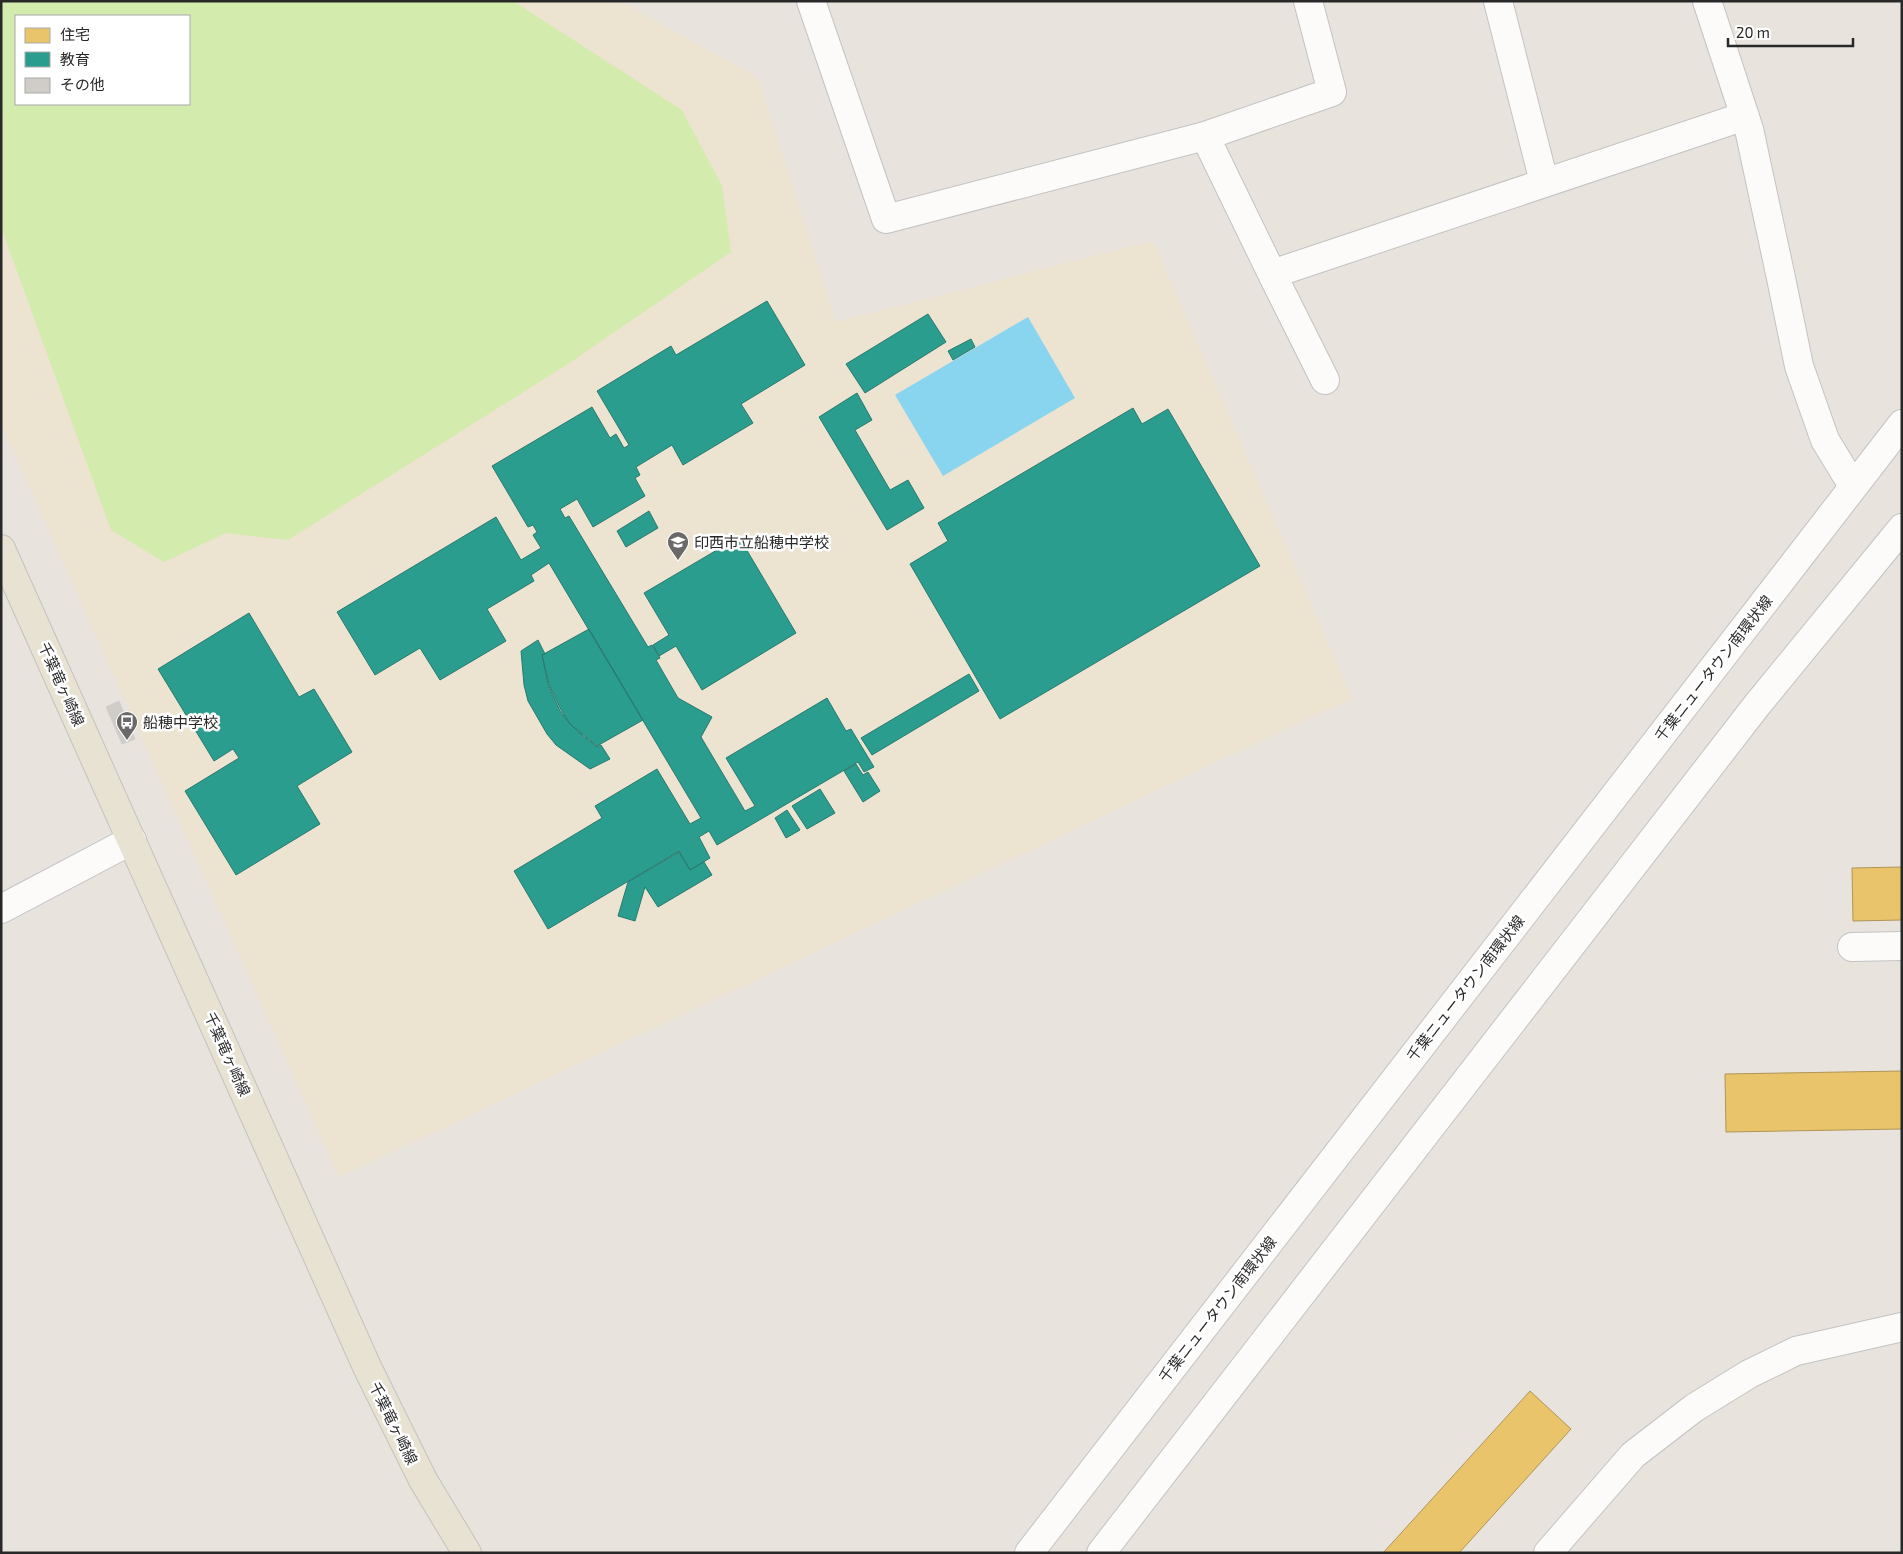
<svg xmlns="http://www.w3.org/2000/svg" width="1903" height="1554" font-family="'Exo 2','Noto Sans JP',sans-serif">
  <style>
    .education { fill: #ece3d0; fill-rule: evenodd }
    .pitch { fill: #d4ebae; fill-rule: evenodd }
    .water { fill: #89d5f0 }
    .homes { fill: #e9c46a; stroke: #af9556 }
    .schools { fill: #2a9d8f; stroke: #297a70 }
    .building { fill: #d0cdc8; stroke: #d3cfc9 }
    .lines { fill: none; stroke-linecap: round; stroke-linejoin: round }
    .minor-casing { stroke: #c4c3c3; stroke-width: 30 }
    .secondary-casing { stroke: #c4c3c3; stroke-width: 30 }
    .primary-casing { stroke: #c4c2bf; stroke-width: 30 }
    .minor { stroke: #fcfbfa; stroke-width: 28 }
    .secondary { stroke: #fcfbfa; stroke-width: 28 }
    .primary { stroke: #e7e2d1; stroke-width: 28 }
    .labels { text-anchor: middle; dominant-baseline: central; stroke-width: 5; stroke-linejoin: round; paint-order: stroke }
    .poi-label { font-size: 15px; fill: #282828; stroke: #fff; text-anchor: start }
    .street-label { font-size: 15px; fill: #282828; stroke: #fff }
  </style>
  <rect width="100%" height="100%" fill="#e8e3dc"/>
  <!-- education -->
  <path class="education" d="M1 1H620L758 78 836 322 1153 241 1352 698 339 1177 1 424ZM16 16H189V104H16Z"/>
  <!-- pitch -->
  <path class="pitch" d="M2 1H513L682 110 722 186 731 252 568 364 288 540 226 533 164 562 111 530 1 227ZM16 16H189V104H16Z"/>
  <!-- water -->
  <path class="water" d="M1028 317 1075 398 943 476 895 395Z"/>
  <!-- homes -->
  <path class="homes" d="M1902 867V920L1853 921 1852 868Z
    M1902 1071V1129L1726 1132 1725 1074Z
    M1530 1391 1571 1429 1459 1553H1383Z"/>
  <!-- schools -->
  <path class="schools" d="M767 301 805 365 741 404 753 423 683 465 672 445 636 467 640 475 635 478 645 496 593 527 577 499 560 509 565 518 569 516 648 647 652 645 660 658 656 660 678 698 712 717 701 737 745 811 755 806 726 758 827 698 846 731 851 729 874 767 864 772 858 762 717 845 709 831 699 837 710 858 690 870 679 851 548 929 514 871 602 818 595 806 657 769 690 824 701 818 549 563 531 575 534 581 487 609 506 641 440 680 420 648 375 675 337 612 496 517 521 560 541 548 533 535 537 532 533 525 528 527 492 466 592 407 610 438 616 434 624 448 629 445 597 391 671 346 676 355Z
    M928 314 946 342 865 393 846 364Z
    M971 339 975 347 953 360 948 351Z
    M857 393 872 420 855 430 890 490 908 480 924 508 887 530 819 417Z
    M1133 408 1142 424 1168 409 1260 566 1000 719 910 564 948 541 938 523Z
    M649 511 658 528 626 547 617 531Z
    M739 537 796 633 702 690 676 646 659 656 653 645 669 635 644 593Z
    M249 613 299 697 314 689 352 752 297 786 320 824 236 875 185 791 239 758 233 749 214 761 158 669Z
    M589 629 643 720 597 746 570 724 561 710 549 684 542 655Z
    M538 640 545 654 542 655 548 684 560 711 570 724 582 735 597 747 601 745 610 759 590 769 556 745 547 734 528 701 524 685 521 651Z
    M969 674 979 691 872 755 861 738Z
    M856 764 863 775 868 772 880 791 863 802 844 771Z
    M820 789 835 813 807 829 792 806Z
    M787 810 800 830 786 838 775 818Z
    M679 852 690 870 704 862 712 875 658 907 645 887 635 921 618 916 628 882Z"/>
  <!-- building -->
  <path class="building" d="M119 701 135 739 122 744 106 707Z"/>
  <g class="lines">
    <!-- minor casing -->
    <g class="minor-casing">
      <path id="minor" d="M811 1 886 219 1205 136 1272 274 1745 116
        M1498 1 1544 182
        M1707 1 1749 129 1781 278 1799 366 1825 440 1853 486
        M1205 136 1332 92 1308 1
        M1272 274 1325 380
        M1 909 132 840
        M1852 947 1902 946
        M1548 1553 1633 1455 1694 1408 1749 1374 1796 1351 1902 1327"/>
    </g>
    <!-- secondary casing -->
    <g class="secondary-casing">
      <path id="secondary" d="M1029 1553 1902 424
        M1101 1553 1757 705 1902 528"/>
    </g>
    <!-- primary casing -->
    <g class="primary-casing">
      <path id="primary" d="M1 549 368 1369 423 1480 467 1553"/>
    </g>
    <!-- minor -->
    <use href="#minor" class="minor"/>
    <!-- secondary -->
    <use href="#secondary" class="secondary"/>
    <!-- primary -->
    <use href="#primary" class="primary"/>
  </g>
  <!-- icons -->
  <defs>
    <g id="school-pin" transform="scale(1.125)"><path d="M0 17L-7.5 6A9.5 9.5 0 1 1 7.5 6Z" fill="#6b6967" stroke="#fff"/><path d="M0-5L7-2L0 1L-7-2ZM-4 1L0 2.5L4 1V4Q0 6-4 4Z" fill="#fff"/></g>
    <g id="bus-pin" transform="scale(1.125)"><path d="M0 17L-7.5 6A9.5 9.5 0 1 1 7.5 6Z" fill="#6b6967" stroke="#fff"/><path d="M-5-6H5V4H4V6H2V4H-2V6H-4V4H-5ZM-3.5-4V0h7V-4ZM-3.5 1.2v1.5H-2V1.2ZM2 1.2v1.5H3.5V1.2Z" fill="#fff"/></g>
  </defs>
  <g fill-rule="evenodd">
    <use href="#school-pin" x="678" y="542"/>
    <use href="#bus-pin" x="127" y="722"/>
  </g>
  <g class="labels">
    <!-- poi labels -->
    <g class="poi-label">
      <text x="694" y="542">印西市立船穂中学校</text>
      <text x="143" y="722">船穂中学校</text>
    </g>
    <!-- street labels -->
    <g class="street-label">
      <text transform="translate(1713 668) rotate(-52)">千葉ニュータウン南環状線</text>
      <text transform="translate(62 684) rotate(66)">千葉竜ヶ崎線</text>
      <text transform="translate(1465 988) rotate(-52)">千葉ニュータウン南環状線</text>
      <text transform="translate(228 1054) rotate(66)">千葉竜ヶ崎線</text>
      <text transform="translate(1217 1309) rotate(-52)">千葉ニュータウン南環状線</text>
      <text transform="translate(394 1423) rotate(64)">千葉竜ヶ崎線</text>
    </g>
  </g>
  <!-- border -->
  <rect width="1903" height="1554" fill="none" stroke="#282828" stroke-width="5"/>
  <!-- legend -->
  <rect x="15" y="15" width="175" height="90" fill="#ffffff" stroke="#a9a9a9"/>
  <rect x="25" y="28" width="25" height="15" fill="#e9c46a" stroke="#a9a9a9"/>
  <text x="60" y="40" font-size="15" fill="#282828">住宅</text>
  <rect x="25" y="52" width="25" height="15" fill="#2a9d8f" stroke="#a9a9a9"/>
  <text x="60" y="65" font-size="15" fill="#282828">教育</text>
  <rect x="25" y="78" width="25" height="15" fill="#d0cdc8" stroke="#a9a9a9"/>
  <text x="60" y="90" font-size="15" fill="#282828">その他</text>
  <!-- scale -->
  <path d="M1728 38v8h125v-8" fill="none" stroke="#282828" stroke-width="2.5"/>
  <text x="1736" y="38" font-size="15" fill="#282828" stroke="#ffffff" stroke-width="4" paint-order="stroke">20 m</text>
</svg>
